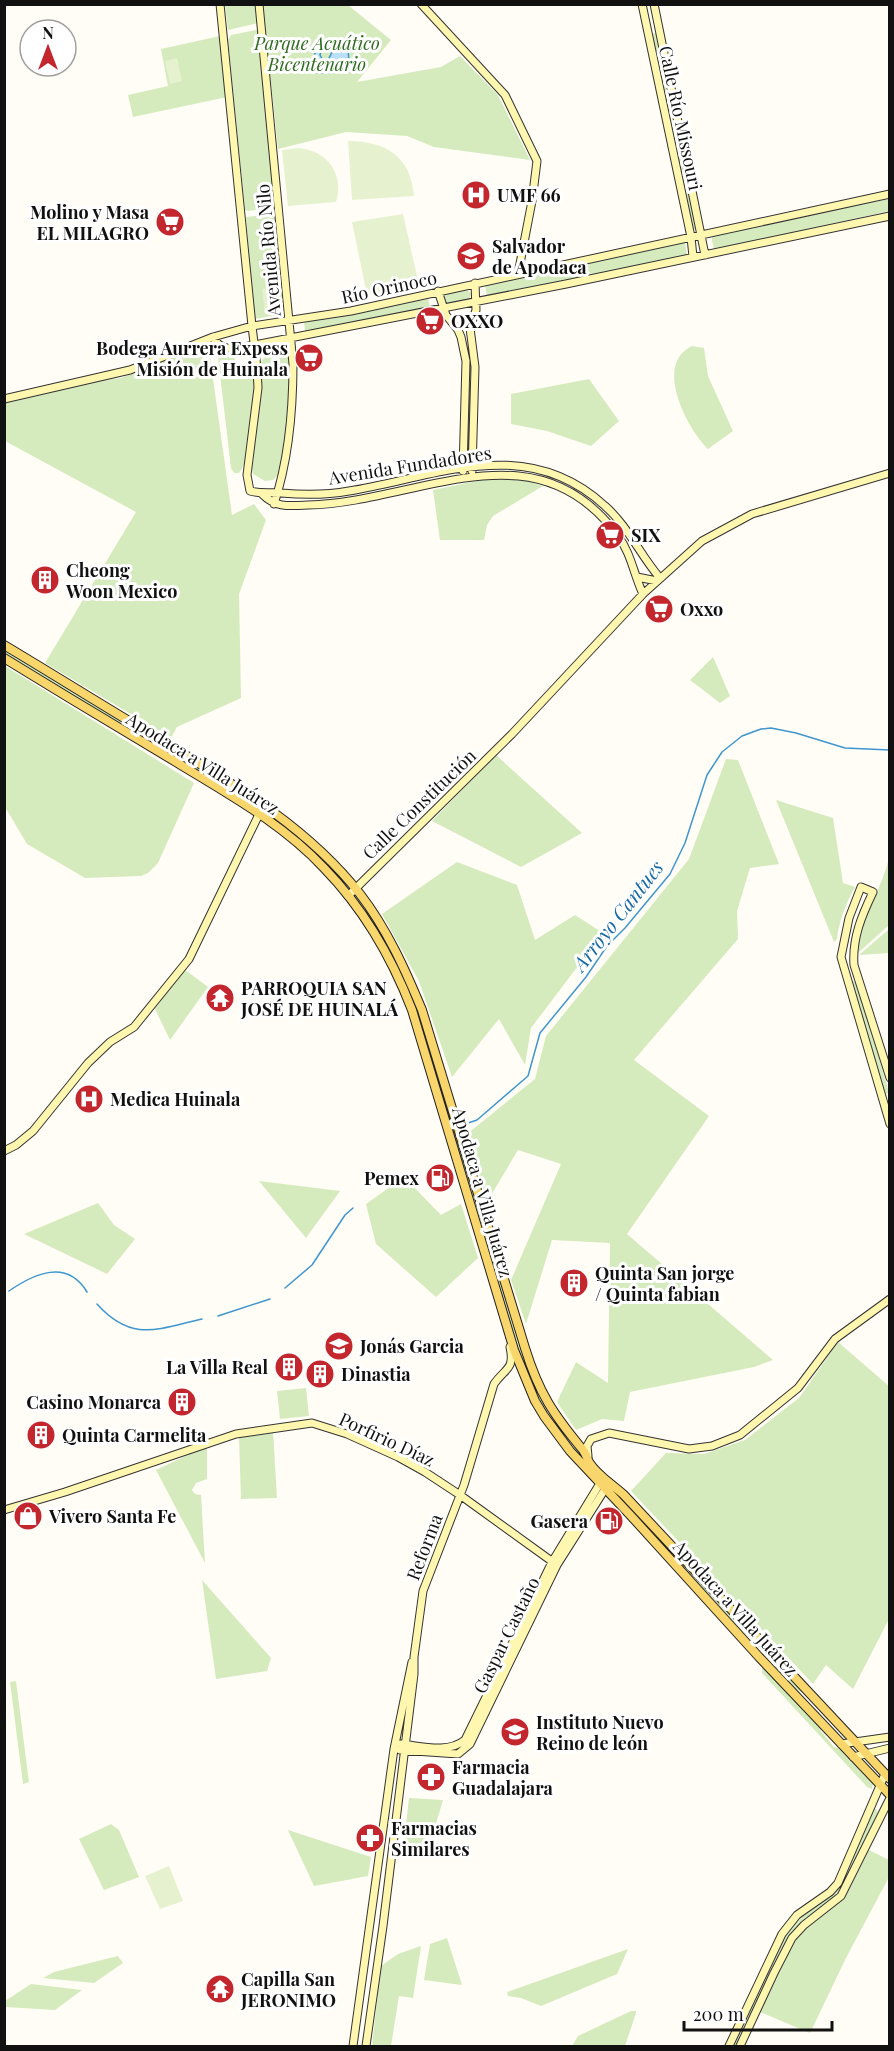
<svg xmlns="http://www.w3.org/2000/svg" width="894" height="2051" font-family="'Playfair Display',serif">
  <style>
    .green { fill: #d5ebbd }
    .pitch { fill: #e6f2cf }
    .water { fill: #b9e0f7; stroke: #3f96cf; stroke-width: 1.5 }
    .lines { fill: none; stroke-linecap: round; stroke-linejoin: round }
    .stream { stroke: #3f96cf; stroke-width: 1.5 }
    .secondary-casing { stroke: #333; stroke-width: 9 }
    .primary-casing { stroke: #222; stroke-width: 10 }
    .secondary { stroke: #fff6b0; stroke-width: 7 }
    .primary { stroke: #f9d66b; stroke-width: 8 }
    .labels { text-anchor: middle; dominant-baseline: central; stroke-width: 6; stroke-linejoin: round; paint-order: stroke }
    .park-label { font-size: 18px; font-style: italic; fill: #2f6b1f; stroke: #fff }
    .street-label { font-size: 18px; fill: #111; stroke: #fff }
    .poi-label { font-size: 18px; font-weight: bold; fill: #111; stroke: #fff; text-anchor: start }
    .water-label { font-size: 20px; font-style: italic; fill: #1768a6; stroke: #fff }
  </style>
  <rect width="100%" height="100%" fill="#fffdf5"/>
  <!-- green -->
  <path class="green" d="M225 5H258V23L228 30Z
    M263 5H348L391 40 357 82 441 67 460 56 498 95 530 160 434 147 407 136 346 132 278 149Z
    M256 30 259 31 275 208 248 211 245 210 228 40 231 35Z
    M658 33 674 111 668 113 651 34Z
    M220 36 227 97 133 117 128 95 168 86 161 49Z
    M675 120 697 228 693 230 671 122Z
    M889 199V211L714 250 711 235Z
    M276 214 284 314 254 319 246 217Z
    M685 241 687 256 487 296 485 285Z
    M465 289 471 293 470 300 448 303 443 299 444 294Z
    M428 297 430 308 305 332 304 321 344 316Z
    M208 343 232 515 254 504 266 520 239 594 241 698 177 727 171 738 45 663 136 512 5 441V401L70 384 121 378Z
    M692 346 704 348 708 376 733 431 708 449C687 429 653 364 692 346Z
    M279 351 286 354 291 359 288 425 280 473 273 480 265 481 253 474 252 469 260 404 261 362 267 354Z
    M234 355 238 376 254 374C254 396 253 458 239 473H234L231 468 218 357Z
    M589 379 619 421 591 446 547 431 511 424V394Z
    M496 477 524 480 543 486 493 516 487 525 484 540H440L433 490Z
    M4 650 232 788 257 805V807L5 654Z
    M713 657 730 696 720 703 690 680Z
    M5 666 194 783 158 863 148 873 141 876 85 878 27 844 5 807Z
    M496 755 582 833 521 867 432 821Z
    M726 759 738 760 779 864 750 868 737 911 738 939 634 1060 709 1116 627 1234 773 1360 754 1367 630 1392 624 1421 602 1419 576 1430 557 1402 576 1362 608 1383 610 1243 552 1240 526 1324 511 1280 561 1164 518 1150 487 1202 467 1134 535 1079 546 1036 689 859Z
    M776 800 833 818 843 883 855 887C846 903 839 921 837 939L834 942Z
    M889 861V925L858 953C861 918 879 894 888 862Z
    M457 862 517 885 535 940 575 915 603 933 531 1028 525 1065 499 1019 452 1077 419 981 382 914Z
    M355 896C375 920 409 974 415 1004L354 898Z
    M889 929V953L859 955Z
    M184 969 208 987 170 1040 155 1009Z
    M856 981 889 1092V1093L885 1094 851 982Z
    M451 1129 459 1145 530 1376 559 1429 533 1390 520 1357Z
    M404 1177 441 1215 461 1204 478 1258 436 1297 376 1244 366 1204Z
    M259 1181 340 1191 306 1238Z
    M98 1203 114 1225 135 1239 107 1274 24 1234Z
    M838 1342 890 1387 889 1619 853 1689 826 1665 813 1684 631 1491 666 1453 704 1454 745 1440 799 1398Z
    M306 1388 309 1416 280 1419 277 1391Z
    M273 1431 277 1498 241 1499 239 1437Z
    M207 1446V1479L196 1483 192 1490 195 1494 201 1495 205 1563 156 1470Z
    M641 1521 652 1529 806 1695 796 1689Z
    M202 1580 271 1658 267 1671 216 1679Z
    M762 1665 820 1725 821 1731 834 1747 842 1749 873 1783 872 1789 867 1787 762 1673Z
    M16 1681 29 1782 23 1784 10 1682Z
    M409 1798 443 1800 427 1854 403 1850Z
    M873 1809H876L878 1813 842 1890 828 1904 806 1919 793 1931 785 1943 738 2046H732L786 1932 795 1921 830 1896Z
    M111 1824 119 1830 139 1877 104 1890 79 1839Z
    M288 1830 371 1857 368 1876 314 1886Z
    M869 1850 889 1860V1877L847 1956 810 2033 760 2012 797 1935 846 1895Z
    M447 1938 462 1985 424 1980 430 1944Z
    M421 1946 413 1998 399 1996 391 2046H372L381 1966 398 1954Z
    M628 1949 617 1974 541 2006 521 1998 508 1996 507 1992Z
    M118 1956 123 1963 94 1983 43 1978 54 1972Z
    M31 1984 82 1990 55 2010 5 2007V2001Z
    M631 2011H636V2013L625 2046H572L578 2036Z"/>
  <!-- pitch -->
  <path class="pitch" d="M177 58 182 81 170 84 165 61Z
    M348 141C385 141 411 156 414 196L352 200Z
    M298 148C326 150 345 173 336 202L288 206 282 150Z
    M403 214 419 285 367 295 352 222Z
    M276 288 279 312 265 313 262 289Z
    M169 1866 183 1901 160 1909 145 1876Z"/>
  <!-- water -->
  <path class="water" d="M335 47H343L345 49 348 48 349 63 331 61 329 58Z
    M315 48H322L320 55 325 64 328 65H342L348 72 317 73 315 66Z"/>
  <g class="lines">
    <!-- stream -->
    <path class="stream" d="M462 1125 477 1120 528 1076 540 1033 586 977 607 946 625 928 670 874 685 843 707 775 722 752 742 736 761 729 771 728 796 733 845 748 890 750
      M285 1288 312 1265 345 1215 353 1208
      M9 1291C35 1273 67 1259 87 1292
      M97 1304C132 1343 158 1329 202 1319
      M218 1316 270 1299"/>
    <!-- secondary casing -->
    <g class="secondary-casing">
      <path id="secondary" d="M220 4 252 326 257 368 258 388 247 475 250 491C261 494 270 492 281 493 304 495 327 495 349 491 439 476 527 434 605 506 628 526 640 555 660 578
        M259 4 293 364C293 411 289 459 274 504
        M421 4 505 95 537 161 532 201 518 274
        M642 4 691 237 693 257
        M654 4 705 255
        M438 291 446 315 458 330 461 337 466 361 463 471
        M213 337C221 354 239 348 254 345L566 284 890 216
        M4 399 130 370 213 337 252 326 351 311 890 194
        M472 471 475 367 470 328 476 310 475 283
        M262 494C276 508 289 506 308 505 417 503 535 422 618 536 631 553 634 575 643 594
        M637 577 657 581
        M348 896 512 734 643 594 702 541 752 514 890 473
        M890 1078 854 965C852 938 862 915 873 892L861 887 849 918 841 957 890 1124
        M4 1151 16 1145 33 1131 88 1063 110 1042 134 1027 189 959 264 804
        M588 1456 587 1446 591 1439 609 1433 689 1449 712 1446 740 1435 798 1388 835 1339 890 1299
        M4 1510 65 1492 236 1434 312 1423 347 1434 398 1457 425 1472 460 1495 557 1565
        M401 1744C421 1746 448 1754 465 1740L552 1562 602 1480
        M841 1744 890 1737
        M400 1750 458 1754 470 1744 557 1565 607 1486
        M853 1757 890 1748
        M353 2046 394 1749 412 1662
        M366 2046 383 1926 414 1674V1657L423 1591 464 1485 494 1384C505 1368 515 1370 510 1347
        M729 2046 782 1934 797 1915 830 1892 838 1883 885 1774
        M740 2046 774 1973 792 1938 804 1925 841 1896 890 1798"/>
    </g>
    <!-- primary casing -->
    <g class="primary-casing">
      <path id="primary" d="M4 645C51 673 97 702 144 730 221 777 304 822 360 894 387 929 405 969 422 1010L525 1348C539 1393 553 1414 583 1450 586 1454 587 1458 589 1462 597 1475 613 1485 624 1495L890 1779
        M4 658C61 693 119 728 176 762 228 794 282 823 324 868 363 908 392 958 412 1010L514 1350 535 1401 544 1416 570 1451 632 1517 759 1657 890 1795"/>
    </g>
    <!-- secondary -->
    <use href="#secondary" class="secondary"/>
    <!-- primary -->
    <use href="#primary" class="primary"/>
  </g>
  <!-- icons -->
  <defs>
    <g id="hospital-disc" transform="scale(1.5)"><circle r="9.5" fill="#c4262e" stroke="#fff"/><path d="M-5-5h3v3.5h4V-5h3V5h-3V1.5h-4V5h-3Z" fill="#fff"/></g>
    <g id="supermarket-disc" transform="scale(1.5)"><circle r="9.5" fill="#c4262e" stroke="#fff"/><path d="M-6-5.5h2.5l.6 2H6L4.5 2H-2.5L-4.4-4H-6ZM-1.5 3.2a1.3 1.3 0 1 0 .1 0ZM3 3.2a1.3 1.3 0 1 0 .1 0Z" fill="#fff"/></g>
    <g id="school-disc" transform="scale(1.5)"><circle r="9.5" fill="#c4262e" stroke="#fff"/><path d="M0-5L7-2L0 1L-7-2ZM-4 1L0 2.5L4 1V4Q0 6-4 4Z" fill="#fff"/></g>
    <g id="building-disc" transform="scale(1.5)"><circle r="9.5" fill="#c4262e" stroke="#fff"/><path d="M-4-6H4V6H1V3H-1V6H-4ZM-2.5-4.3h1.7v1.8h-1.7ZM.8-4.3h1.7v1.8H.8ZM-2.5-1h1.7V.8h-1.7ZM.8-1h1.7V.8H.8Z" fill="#fff"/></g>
    <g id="temple-disc" transform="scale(1.5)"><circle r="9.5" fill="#c4262e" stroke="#fff"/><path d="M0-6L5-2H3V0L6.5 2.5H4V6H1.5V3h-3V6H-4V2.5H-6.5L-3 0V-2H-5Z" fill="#fff"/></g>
    <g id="fuel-disc" transform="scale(1.5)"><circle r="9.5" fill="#c4262e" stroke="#fff"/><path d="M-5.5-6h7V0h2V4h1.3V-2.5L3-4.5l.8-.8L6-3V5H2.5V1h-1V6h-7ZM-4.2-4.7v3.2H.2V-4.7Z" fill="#fff"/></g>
    <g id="shop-disc" transform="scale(1.5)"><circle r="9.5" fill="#c4262e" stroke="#fff"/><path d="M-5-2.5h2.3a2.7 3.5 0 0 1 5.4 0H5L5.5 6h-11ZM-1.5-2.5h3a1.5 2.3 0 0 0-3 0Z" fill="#fff"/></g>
    <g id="pharmacy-disc" transform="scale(1.5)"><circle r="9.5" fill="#c4262e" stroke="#fff"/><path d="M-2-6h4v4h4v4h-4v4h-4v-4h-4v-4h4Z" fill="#fff"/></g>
  </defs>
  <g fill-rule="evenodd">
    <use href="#hospital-disc" x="476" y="195"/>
    <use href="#supermarket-disc" x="170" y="222"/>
    <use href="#school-disc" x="471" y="256"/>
    <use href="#supermarket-disc" x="430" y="321"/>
    <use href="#supermarket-disc" x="309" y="358"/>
    <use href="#supermarket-disc" x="610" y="535"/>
    <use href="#building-disc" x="45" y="580"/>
    <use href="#supermarket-disc" x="659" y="609"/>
    <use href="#temple-disc" x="220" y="998"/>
    <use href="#hospital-disc" x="89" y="1099"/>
    <use href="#fuel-disc" x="440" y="1178"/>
    <use href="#building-disc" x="574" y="1283"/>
    <use href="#school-disc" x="339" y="1346"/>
    <use href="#building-disc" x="289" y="1367"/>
    <use href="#building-disc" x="320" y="1374"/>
    <use href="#building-disc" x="182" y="1402"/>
    <use href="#building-disc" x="41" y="1435"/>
    <use href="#shop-disc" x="28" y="1516"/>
    <use href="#fuel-disc" x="609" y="1521"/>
    <use href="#school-disc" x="515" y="1732"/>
    <use href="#pharmacy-disc" x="431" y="1777"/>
    <use href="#pharmacy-disc" x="370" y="1838"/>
    <use href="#temple-disc" x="220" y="1989"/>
  </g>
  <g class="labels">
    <!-- park labels -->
    <g class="park-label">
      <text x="317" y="43">Parque Acuático<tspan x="317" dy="21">Bicentenario</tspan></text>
    </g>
    <!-- street labels -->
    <g class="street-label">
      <text transform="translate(681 118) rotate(78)">Calle Río Missouri</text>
      <text transform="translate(268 250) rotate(-95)">Avenida Río Nilo</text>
      <text transform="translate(389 287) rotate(-12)">Río Orinoco</text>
      <text transform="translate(410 465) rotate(-9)">Avenida Fundadores</text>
      <text transform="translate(203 763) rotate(32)">Apodaca a Villa Juárez</text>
      <text transform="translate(419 804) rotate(-44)">Calle Constitución</text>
      <text transform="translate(483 1192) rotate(74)">Apodaca a Villa Juárez</text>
      <text transform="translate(387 1439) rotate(25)">Porfirio Díaz</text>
      <text transform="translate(424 1547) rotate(-69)">Reforma</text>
      <text transform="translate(736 1608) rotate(48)">Apodaca a Villa Juárez</text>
      <text transform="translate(506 1635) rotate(-64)">Gaspar Castaño</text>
    </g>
    <!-- poi labels -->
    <g class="poi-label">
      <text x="497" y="195">UMF 66</text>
      <text x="149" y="212" text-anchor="end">Molino y Masa<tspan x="149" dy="21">EL MILAGRO</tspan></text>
      <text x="492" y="246">Salvador<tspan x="492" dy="21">de Apodaca</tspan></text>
      <text x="451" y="321">OXXO</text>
      <text x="288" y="348" text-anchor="end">Bodega Aurrera Expess<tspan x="288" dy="21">Misión de Huinala</tspan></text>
      <text x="631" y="535">SIX</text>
      <text x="66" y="570">Cheong<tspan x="66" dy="21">Woon Mexico</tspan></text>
      <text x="680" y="609">Oxxo</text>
      <text x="241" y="988">PARROQUIA SAN<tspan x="241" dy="21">JOSÉ DE HUINALÁ</tspan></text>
      <text x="110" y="1099">Medica Huinala</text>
      <text x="419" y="1178" text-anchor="end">Pemex</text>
      <text x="595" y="1273">Quinta San jorge<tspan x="595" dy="21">/ Quinta fabian</tspan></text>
      <text x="360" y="1346">Jonás Garcia</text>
      <text x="268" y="1367" text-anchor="end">La Villa Real</text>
      <text x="341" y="1374">Dinastia</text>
      <text x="161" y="1402" text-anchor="end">Casino Monarca</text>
      <text x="62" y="1435">Quinta Carmelita</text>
      <text x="49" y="1516">Vivero Santa Fe</text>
      <text x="588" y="1521" text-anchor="end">Gasera</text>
      <text x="536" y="1722">Instituto Nuevo<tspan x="536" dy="21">Reino de león</tspan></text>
      <text x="452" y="1767">Farmacia<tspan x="452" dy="21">Guadalajara</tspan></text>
      <text x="391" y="1828">Farmacias<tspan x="391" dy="21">Similares</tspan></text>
      <text x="241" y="1979">Capilla San<tspan x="241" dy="21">JERONIMO</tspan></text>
    </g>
    <!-- water labels -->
    <g class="water-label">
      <text transform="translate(617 915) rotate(-52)">Arroyo Cantues</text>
    </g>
  </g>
  <!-- border -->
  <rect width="894" height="2051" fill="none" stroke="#111111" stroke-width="12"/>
  <!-- north arrow -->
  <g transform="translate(48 48)"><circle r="28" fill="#ffffff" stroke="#a0a0a0" stroke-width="1.5"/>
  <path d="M0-4.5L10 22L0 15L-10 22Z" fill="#c4262e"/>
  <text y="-9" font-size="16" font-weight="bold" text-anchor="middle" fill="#111111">N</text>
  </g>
  <!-- scale -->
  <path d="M684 2021v9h148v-9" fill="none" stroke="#111111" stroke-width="3"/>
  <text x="693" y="2021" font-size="18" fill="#111111" stroke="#ffffff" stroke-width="4.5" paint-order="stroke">200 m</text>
</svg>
